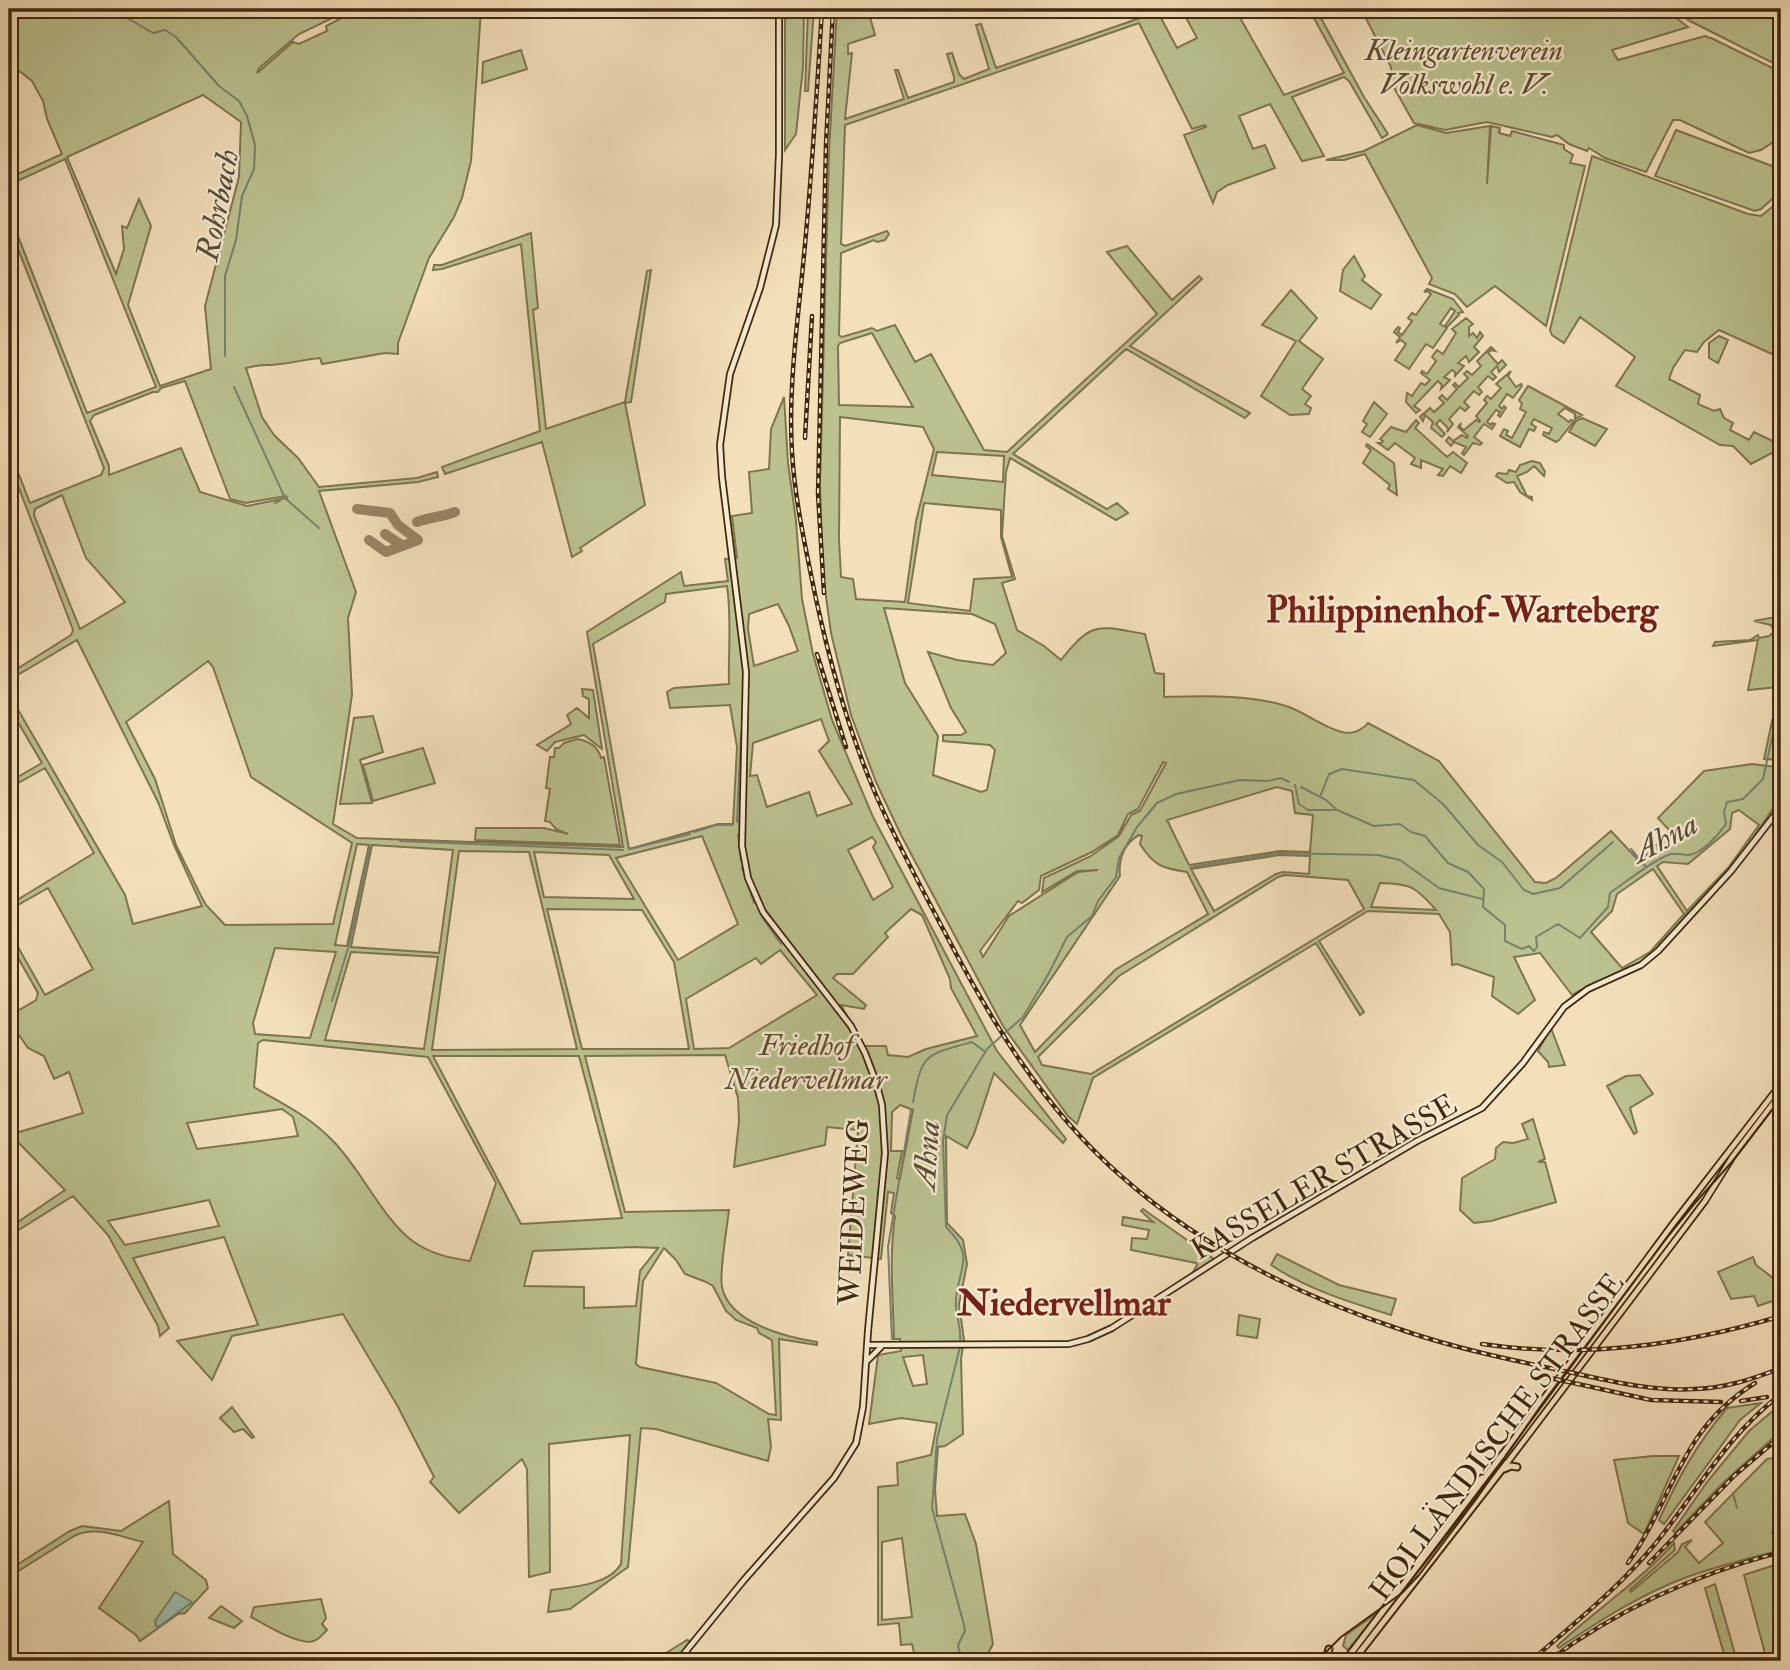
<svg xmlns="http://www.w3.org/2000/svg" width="1790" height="1670" font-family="'IM FELL Double Pica',serif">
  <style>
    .green { fill: #bbc290; stroke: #7e754e; stroke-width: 2; fill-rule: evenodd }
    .water { fill: #9bbdb0; stroke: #77816f; stroke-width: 2 }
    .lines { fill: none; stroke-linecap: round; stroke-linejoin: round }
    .stream { stroke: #77816f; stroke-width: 2 }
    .taxiway { stroke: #9a8464; stroke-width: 10 }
    .secondary-casing { stroke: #40280d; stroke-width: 8 }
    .primary-casing { stroke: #40280d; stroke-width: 8 }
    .trunk-casing { stroke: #40280d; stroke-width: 9 }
    .secondary { stroke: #f7ebd3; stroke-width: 4.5 }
    .primary { stroke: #f3e0bb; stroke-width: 4.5 }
    .trunk { stroke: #f3e0bb; stroke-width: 5 }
    .tram { stroke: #40280d; stroke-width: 2 }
    .rail-casing { stroke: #40280d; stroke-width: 4.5 }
    .rail { stroke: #f7ebd3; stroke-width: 2; stroke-dasharray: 5; stroke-linecap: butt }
    .labels { text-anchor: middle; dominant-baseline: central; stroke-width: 5; stroke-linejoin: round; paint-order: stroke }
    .park-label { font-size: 30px; font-style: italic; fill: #5f4e2e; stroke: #f7ebd3 }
    .street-label { font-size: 30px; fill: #40280d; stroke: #f7ebd3 }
    .water-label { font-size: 32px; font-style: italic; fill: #574d36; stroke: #f7ebd3 }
    .district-label { font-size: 37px; font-weight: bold; fill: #7a1f14; stroke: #f7ebd3 }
  </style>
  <rect width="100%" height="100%" fill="#f3e0bb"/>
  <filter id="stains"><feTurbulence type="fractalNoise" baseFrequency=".00286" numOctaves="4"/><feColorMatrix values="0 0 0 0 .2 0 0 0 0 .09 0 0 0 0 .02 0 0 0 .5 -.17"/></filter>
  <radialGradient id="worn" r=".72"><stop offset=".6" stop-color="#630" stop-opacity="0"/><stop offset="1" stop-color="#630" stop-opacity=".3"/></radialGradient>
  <!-- green -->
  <path class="green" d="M9 9H351L299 34 259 68 257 73 293 42 299 44 327 31 326 26 359 9H481L471 161 462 198 454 217 429 258 398 343V354L385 353 322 364 320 358C306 359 293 363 280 364 267 366 258 364 246 368L262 417 274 435 298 458 319 487 417 478 437 472 438 477 418 482 319 491 356 592 348 618 352 695 333 824 357 838 623 847 587 632 681 572 684 586 728 581 725 559 737 558 732 516 752 513 749 472 769 469 771 429 784 397 788 463 796 521 802 599 813 654 832 720 873 817 997 1051 1066 1139 1063 1143 994 1073 974 1134 967 1148 946 1136 947 1223 963 1240 967 1264 959 1304 964 1340 961 1359 963 1434 945 1446 938 1447 935 1489 937 1516 965 1514 976 1544 993 1644 984 1661H916L912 1644 901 1645 899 1623 878 1625V1487L898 1485 897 1463 931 1455 937 1423 901 1418 869 1424 878 1355 901 1351 900 1339H894C893 1297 889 1257 895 1216L891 1213 894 1193 888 1192 881 1259 848 1255 858 1130 827 1127 825 1145 734 1167 739 1121 738 1098 725 1055 585 1056 625 1212 729 1210C727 1228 719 1272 722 1287 729 1323 786 1337 817 1342V1345L779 1339 781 1420 768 1419 771 1447 768 1461 656 1429 641 1428 628 1567 570 1609 548 1612 551 1590C572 1587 609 1585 621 1564L630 1435 549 1444 550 1572 529 1577 527 1469 522 1459 459 1513 430 1482 434 1477 397 1405 343 1314 232 1336 212 1380 177 1341 258 1325 224 1237 133 1258 169 1328 160 1336 158 1326 108 1235 73 1196 9 1236V1228L65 1190 9 1133V1119L19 1132 83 1113 69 1072 54 1079 44 1056 28 1048 9 1021V1016L36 1000 38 993 9 942V931L45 995 93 969 48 888 9 910V905L94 853 45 768 9 788V782L42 763 9 707V694L125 895 133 924 202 906 174 845 158 802 77 640 9 680V674L71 635 73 630 9 462V449L30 503 101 475 104 468 9 226V213L87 413 156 387 65 159 9 185V178L62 154 47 119 43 101 32 81 9 63ZM203 95 241 122 239 177 205 306 211 369 160 386 128 305 151 226 139 199 127 228 122 226 124 249 116 274 67 157ZM185 381 230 499 246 503 286 496 287 498 247 506 200 492 181 448 109 475V466L90 421 94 415 153 392H158L161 388ZM62 495 86 558 125 602 80 629 34 515 35 509ZM727 586C732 619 728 651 729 684L674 688 667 692 670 708 730 705 737 747 733 824H718L629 849 593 644 665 602 666 594ZM778 604 789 626 798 651 754 666 748 629 749 614ZM208 661 213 667 251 777 352 843 333 924 225 925 206 905 200 894 176 845 155 779 126 722ZM821 719 829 741 819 751 852 804 817 816 809 792 767 807 757 775 750 776 753 743ZM702 836 738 924 678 960 616 858ZM872 837 876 842 873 847 893 887 873 900 848 850ZM357 844 369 845 347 946 335 945ZM372 845 453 850 439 953 351 947ZM459 851 529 852 577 1049 432 1050ZM534 852 609 855 634 899 544 897ZM547 909 642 910 674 962 689 1049H582ZM911 909 922 915 950 979 951 988 977 1036 926 1049 908 1057 888 1055 886 1046H864L841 1005 864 1009 866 1005 833 978 837 974H853L888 937 885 933ZM275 948 336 952 310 1038 255 1034 253 1023ZM780 950 817 995 729 1048 694 1049 686 999 756 958 761 964ZM351 952 438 957 424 1049 325 1040ZM263 1040 428 1057 496 1183 470 1261C450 1258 431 1254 414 1242 383 1220 361 1169 333 1141 308 1115 284 1105 254 1087L258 1043ZM433 1056H579L622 1218 521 1224ZM900 1105 913 1110 900 1179 897 1178 902 1151H891L892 1112ZM282 1109 293 1117 298 1136 197 1149 187 1123ZM209 1200 219 1226 125 1245 108 1221ZM634 1247 658 1248 640 1271 636 1306 584 1308V1287L524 1286 533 1251ZM664 1248 676 1260 685 1274 706 1282 713 1286 726 1311 736 1320 757 1328 759 1333 772 1340 776 1415 769 1414 716 1383 640 1367 636 1364 643 1281ZM923 1355 927 1384 913 1386 903 1357ZM902 1538 912 1617 882 1620V1542Z
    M785 9H804L803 67 796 134 785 150Z
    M808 9H814L808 91H805Z
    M837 9 891 10 870 17 875 35 848 44V54L852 53 845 119 904 99 895 70H898L908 98 954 82V77L947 54 952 53 959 74 964 79 989 69 976 25 981 24 996 68 1143 17 1174 9H1235L1284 95 1344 73 1309 9H1316L1364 97 1388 134 1382 138 1349 81 1344 77 1292 97 1324 156 1302 161 1270 104 1239 116 1253 149 1265 145 1275 168 1228 185 1217 192 1213 203 1184 135 1206 127 1205 125 1192 129 1139 23 845 125 841 244 845 246 887 231 889 234 885 240 877 242 874 240 841 253 839 335 842 337 872 328 877 331 895 325 915 362 931 354 984 450 1007 452 1157 314 1107 252 1127 246 1172 300 1199 276 1202 279 1130 346 1250 413 1245 418 1126 349 1013 454 1107 509 1117 503 1128 513 1116 520 1010 458 1006 472 1002 536 1015 579 1002 583 1017 630 1044 646 1061 660C1093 620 1097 626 1145 634L1155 673 1164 674V697C1204 696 1251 694 1289 707 1306 713 1332 733 1349 733 1356 733 1364 728 1368 723L1439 761 1535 882 1546 883 1556 878 1611 831 1640 862 1670 831 1658 818 1704 771 1752 764 1776 767 1781 774V807L1779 806 1774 811 1776 804 1743 853 1689 913 1684 914 1686 917C1675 929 1664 943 1652 954 1629 973 1597 979 1572 995L1540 953 1514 957 1535 1000 1518 1014 1492 996 1494 977 1457 964 1452 965 1450 932 1439 914 1368 911 1319 941 1364 1012 1360 1015 1316 943 1093 1078 1077 1124 1068 1116 1003 1026 901 835 876 782 851 715 831 633 823 575 820 485 829 152ZM1183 12 1197 38 1177 48 1161 18ZM872 333 913 407 839 405 838 346 840 343ZM840 417 923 427 934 449 916 521 905 602 856 599 853 579 841 577 839 539ZM937 452 1004 456 1003 482 932 475ZM924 503 1001 510V537L1012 577 974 579 970 611 908 603ZM884 608 972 614 995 624 1006 653 993 665 957 660 928 652 951 708 966 732 961 735H943V741L990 745 995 750 987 790 981 792 933 775 938 736 905 683ZM1163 762 1166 763 1140 811 1131 815 1119 836 1091 856 1044 878 1042 892 1077 871 1098 870 1078 872 1009 916 983 957 980 951 1018 901 1022 903 1039 890 1041 876 1092 852 1118 835 1128 814 1138 809ZM1277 787 1292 791 1295 813 1313 815 1310 852 1280 851 1189 865 1167 820ZM1739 810 1759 825 1728 868 1687 911 1657 866 1663 862 1688 864 1730 829 1732 813ZM1139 835 1142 836 1140 844C1154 866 1162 868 1187 872L1208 914 1115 970 1035 1052 1020 1025 1120 876C1118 860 1124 843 1139 835ZM1279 855 1310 856 1309 874 1283 872 1276 874 1214 911 1191 869ZM1653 869 1684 914 1650 952 1622 968 1591 932 1612 911 1617 894ZM1285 875 1348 880 1364 909 1091 1074 1042 1065 1038 1057 1119 976 1278 877ZM1380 883C1411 884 1415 886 1436 910L1371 907Z
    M1361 9H1673L1676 18 1688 27 1612 50 1618 60 1705 36 1713 39 1781 72V137L1761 150 1749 153 1680 120H1673L1646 172 1605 158 1589 148 1587 151 1569 144 1557 135 1552 137 1487 122 1445 130 1414 123 1393 86 1391 67Z
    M1713 9H1781V67L1688 20Z
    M521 50 527 69 482 83 483 62Z
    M1417 125 1446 133 1490 126 1487 184 1491 126 1500 128 1499 133 1510 136 1512 131 1564 145V149L1573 155 1570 163 1585 166 1546 326 1495 286 1467 307 1455 294 1429 284 1432 278 1365 154 1344 160H1326L1364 151Z
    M1676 130 1772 166 1781 173V191L1761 209 1755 211 1655 176Z
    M1592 156 1748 214 1761 216 1781 200V358L1719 330 1704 342 1697 352 1685 350 1673 368 1669 379 1700 395 1698 404 1714 411 1720 409 1724 418 1733 423 1730 430 1749 440 1754 432 1781 445V448L1751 464 1733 446 1720 445 1616 386 1635 357 1580 317 1564 343 1552 335 1550 330Z
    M531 233 538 308 533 310 546 429 625 402 647 271 651 270 631 402 625 403 645 505 580 548 582 551 572 557 542 442 445 474 442 467 540 431 521 244 442 269 433 270 434 265H442Z
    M1354 256 1365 276 1362 280 1381 295 1371 309 1340 291 1343 270Z
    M1427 289 1453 299 1463 312 1458 313 1459 315 1447 327 1445 326 1455 311 1451 308 1440 324 1447 328 1433 348 1426 344 1409 369 1395 360 1406 344 1401 340 1396 343 1400 337 1394 332 1398 327 1400 328 1398 332 1402 335 1412 321 1408 318 1412 313 1416 315 1431 294 1427 291 1424 292Z
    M1291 290 1317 318 1299 341 1323 359 1302 389 1311 396 1305 404 1311 408 1309 414 1290 415 1261 396 1296 341 1262 325Z
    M1466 318 1473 324 1469 327V336L1473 333 1477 338 1480 332 1483 336 1474 347 1479 352 1469 362 1466 356 1458 363 1464 366 1455 376V372L1452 370 1444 377 1450 380 1441 389 1442 385 1438 381 1414 406 1420 410 1416 413 1406 402 1407 393 1412 396 1421 383 1425 385 1430 380 1421 373 1422 371 1427 374 1436 361 1432 357 1437 350 1443 354 1456 333 1452 329Z
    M1719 336 1728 340 1718 363 1709 358V343Z
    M1491 347 1495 351 1491 350 1488 353 1498 364 1502 360 1506 365 1499 372 1497 366 1491 372 1496 377 1493 380 1488 376 1478 387 1482 392 1479 395 1474 391 1464 402 1469 407 1465 411 1460 407 1449 419 1453 424 1447 432 1448 428 1440 420 1436 424 1445 434 1442 437 1431 428 1433 422 1425 415 1423 421 1420 417 1430 408 1434 412 1444 403 1439 398 1442 395 1447 400 1457 389 1453 385 1455 383 1459 387 1468 378 1464 374 1467 371 1472 375 1481 366 1477 361Z
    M1511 371 1508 376 1516 387 1521 384 1522 386 1513 398 1507 394 1499 406 1502 409 1504 406 1506 408 1500 417 1498 415 1500 412 1496 410 1487 422 1491 425 1492 423 1495 424 1492 429 1484 424 1474 437 1482 443 1480 445 1473 443 1464 455 1462 453 1466 447 1454 442 1451 446 1446 441 1449 437 1453 441 1462 435 1467 438 1468 436 1458 427 1461 423 1460 427 1464 430 1476 420 1479 422 1480 421 1476 416 1487 403 1484 400 1487 396 1491 399 1501 388 1496 384Z
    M1528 386 1582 415 1575 419V414L1565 408 1558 414 1569 422 1571 420 1574 421 1559 440 1556 442 1543 435 1544 432 1549 434 1552 428 1534 419 1531 424 1536 427 1534 431 1529 429 1520 447 1500 436 1504 429 1508 431 1506 435 1512 438 1526 412 1520 409 1522 404 1519 400Z
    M1374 402 1387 414 1370 437 1362 432 1367 424 1363 421Z
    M1582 418 1607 429 1595 446 1569 432 1576 421Z
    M1416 420 1419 423 1415 428 1447 457 1453 452 1467 463 1461 473 1450 466 1443 476 1438 475 1443 469 1421 460V468L1411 464 1415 458 1395 443 1388 450 1378 443H1381L1383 441 1380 439 1391 427 1406 432Z
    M1367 444 1394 463 1397 495 1388 489 1390 485 1363 463 1371 450 1366 446Z
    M1532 461 1540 463 1545 472 1544 476 1534 466 1527 472 1517 476 1527 496 1532 497V500L1520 492 1514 482 1507 483 1496 476 1498 473 1507 474 1509 470 1516 472 1520 465Z
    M1781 616V647L1777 667 1778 687 1748 690 1758 640 1713 646 1715 642 1750 640 1758 635 1759 638 1769 636 1774 632 1771 625 1754 621Z
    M1781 652 1780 760 1764 759 1780 684 1778 667Z
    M582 689 593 690 602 749 584 735 555 742 547 751 537 745 571 724 567 715 577 708 589 718V699L583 696Z
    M373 716 383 752 360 760 372 803 340 804 354 718Z
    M577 739C589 741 598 746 601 758L604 757 620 845 475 840 476 828H544L568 834 556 829 550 822 545 821 550 789 546 788 550 757H554L555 748H559L564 743Z
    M423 748 435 783 373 801 363 765Z
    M1551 1028 1565 1065 1549 1067 1548 1062 1538 1051Z
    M1640 1075 1653 1094 1630 1108 1637 1132 1634 1134 1607 1086 1626 1076Z
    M1533 1119 1545 1159 1538 1162H1545L1556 1202 1491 1221 1474 1223 1460 1210 1462 1178 1495 1159 1496 1148 1503 1142 1513 1143 1528 1139 1522 1124Z
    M1143 1209 1214 1259 1192 1274 1197 1265 1196 1263 1131 1250 1132 1238 1147 1239 1149 1230 1122 1225 1123 1217 1153 1222 1141 1211Z
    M1277 1254 1339 1285 1396 1299 1391 1315C1349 1302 1307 1289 1271 1265Z
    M1753 1257 1756 1265 1773 1278 1781 1275V1298L1758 1306 1754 1296 1731 1299 1718 1272Z
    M1239 1315 1260 1319 1257 1338 1237 1335Z
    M1761 1403 1740 1420 1664 1524 1659 1520C1679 1476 1696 1445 1727 1408Z
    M1781 1404V1431L1723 1483 1675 1533 1673 1531 1707 1482 1749 1431Z
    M232 1407 254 1437 252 1438 243 1429 234 1432 220 1418Z
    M1653 1456H1679L1644 1534 1628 1523 1614 1460Z
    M1781 1457V1530L1771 1533 1781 1532V1550C1750 1558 1718 1566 1687 1577 1641 1594 1599 1621 1559 1648L1557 1646C1595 1610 1639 1582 1674 1543L1675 1550 1630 1590 1631 1592 1678 1552 1682 1544 1692 1540 1685 1547 1699 1563 1723 1543 1705 1522 1767 1459Z
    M169 1501 173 1554 206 1580 208 1588 185 1613 178 1614 140 1641 136 1635 99 1608 143 1542C121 1537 95 1525 74 1536L9 1577V1570L70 1531 82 1526 121 1531Z
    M1781 1563V1618L1777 1620 1781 1661H1767L1744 1575Z
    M1715 1584 1737 1661H1726L1705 1588Z
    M321 1599 326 1618 322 1624 327 1630C322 1635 317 1642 309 1642 289 1640 268 1626 251 1617L254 1607Z
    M221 1606 242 1621 234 1628 209 1618Z
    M1381 1610 1348 1650 1343 1646 1346 1635Z
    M687 1640 694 1643 682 1659 683 1661H653Z"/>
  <!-- water -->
  <path class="water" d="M175 1592 192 1602 159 1627 156 1626 155 1621Z"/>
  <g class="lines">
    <!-- stream -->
    <path class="stream" d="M112 9 153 33 165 30 176 37 219 86 239 101 247 116 255 145 254 169 242 196 236 240 225 276V356
      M234 387 284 496
      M286 499 319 528
      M275 503 280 501
      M1295 785 1299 804 1308 810H1335
      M1301 787 1326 800 1337 810 1374 826 1400 824 1411 832 1425 836 1448 863 1468 872 1484 889 1483 907 1505 925V941L1522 949 1529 946 1534 951 1537 947 1536 937 1558 924 1580 938 1608 907 1610 893C1626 882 1654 859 1671 854 1677 853 1682 855 1688 855 1702 854 1718 835 1726 824L1724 812 1727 802 1743 799 1763 779 1781 696
      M1320 797 1329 774 1342 769 1414 780 1443 804 1478 845 1502 862 1524 890 1533 894 1560 888 1613 842
      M737 822 741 733
      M694 832 716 825H732
      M738 835 741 861
      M400 841 623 850
      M630 849 690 834
      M1631 849 1646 867
      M1191 867 1278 853 1378 855 1400 860 1439 888 1482 899
      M742 868 754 903
      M762 917 781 944
      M332 1001 349 945 370 847
      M913 1102C922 1053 925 1055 972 1042L984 1051
      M892 1339 888 1247 911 1110
      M960 1342C962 1327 954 1312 956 1298 960 1264 975 1256 946 1227L943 1141 947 1115 987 1049 1023 1017 1049 973 1067 937 1092 916 1098 901 1116 877 1119 858 1137 827 1157 803 1176 794 1240 780 1268 781 1281 778 1289 782
      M960 1347 937 1439 932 1508 964 1625 965 1631 958 1645 962 1661
      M1733 1493 1737 1508"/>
    <!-- taxiway -->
    <path class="taxiway" d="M357 509 390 513 398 525 418 540
      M417 522C430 517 442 517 455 512
      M385 534 403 546
      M369 540 386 552 418 540"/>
    <!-- secondary casing -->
    <g class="secondary-casing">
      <path id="secondary" d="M867 1345 1069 1344 1088 1339 1112 1328 1252 1238 1417 1141 1482 1108 1523 1063 1564 1007 1588 989 1641 965 1658 951 1731 871 1781 807
        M866 1362 881 1347
        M678 1661 744 1580 834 1478 856 1443 863 1407 868 1331 885 1153 882 1105 876 1082 865 1053 851 1026 763 912 748 878 742 846 746 672 722 477 720 445 730 374 760 288 776 225 779 155V9"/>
    </g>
    <!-- primary casing -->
    <g class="primary-casing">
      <path id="primary" d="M1502 1455 1672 1225 1781 1084
        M1507 1463 1705 1201 1733 1156 1781 1093"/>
    </g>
    <!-- trunk casing -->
    <g class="trunk-casing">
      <path id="trunk" d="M1504 1469 1511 1466 1517 1467
        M1472 1487 1482 1478
        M1325 1661 1329 1649
        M1345 1661 1502 1455
        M1353 1661 1507 1463"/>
    </g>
    <!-- secondary -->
    <use href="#secondary" class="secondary"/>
    <!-- primary -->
    <use href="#primary" class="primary"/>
    <!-- trunk -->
    <use href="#trunk" class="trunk"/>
    <!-- tram -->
    <path class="tram" d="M1317 1661 1341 1637 1402 1593 1419 1575 1477 1498 1542 1404 1669 1235 1695 1203 1731 1163 1781 1098"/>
    <!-- rail casing -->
    <g class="rail-casing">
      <path id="rail" d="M822 9C817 91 812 173 804 255 798 320 788 387 792 452 795 502 806 550 816 599 830 663 847 726 873 788 893 836 919 883 943 929 991 1021 1042 1107 1121 1176 1203 1249 1302 1297 1405 1331 1455 1348 1507 1359 1559 1370 1603 1379 1649 1392 1695 1389 1726 1388 1753 1379 1781 1368
        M805 438 812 316
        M824 593 818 494 826 144 833 9
        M817 654 846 747
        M1482 1344C1584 1359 1683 1345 1781 1316
        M1546 1377 1651 1400 1721 1402
        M1741 1401 1767 1397
        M1628 1563C1675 1496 1679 1430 1755 1383
        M1649 1563 1735 1475 1781 1436
        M1531 1661C1573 1624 1619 1588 1655 1544 1699 1490 1724 1438 1781 1394
        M1548 1661C1618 1609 1696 1574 1781 1552"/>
    </g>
    <!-- rail -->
    <use href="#rail" class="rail"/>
  </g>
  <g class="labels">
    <!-- park labels -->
    <g class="park-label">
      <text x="1464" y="50">Kleingartenverein<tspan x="1464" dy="34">Volkswohl e. V.</tspan></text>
      <text x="806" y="1045">Friedhof<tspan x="806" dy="34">Niedervellmar</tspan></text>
    </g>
    <!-- street labels -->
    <g class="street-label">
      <text transform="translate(1324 1177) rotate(-30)">KASSELER STRASSE</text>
      <text transform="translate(854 1212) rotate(-87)">WEIDEWEG</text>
      <text transform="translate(1497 1437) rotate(-53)">HOLLÄNDISCHE STRASSE</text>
    </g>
    <!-- water labels -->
    <g class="water-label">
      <text transform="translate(218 205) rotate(-79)">Rohrbach</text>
      <text transform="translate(1665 838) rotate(-28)">Ahna</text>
      <text transform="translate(927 1155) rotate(-86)">Ahna</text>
    </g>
    <!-- district labels -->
    <g class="district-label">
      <text x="1462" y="610">Philippinenhof-Warteberg</text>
      <text x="1064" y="1303">Niedervellmar</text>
    </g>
  </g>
  <!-- margin -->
  <rect width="1790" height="1670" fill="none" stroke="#f3e0bb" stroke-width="35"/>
  <rect x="10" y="10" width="1769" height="1649" fill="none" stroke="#40280d" stroke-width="3.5"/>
  <rect x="18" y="18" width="1755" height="1635" fill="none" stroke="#40280d" stroke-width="2"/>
  <rect width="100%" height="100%" filter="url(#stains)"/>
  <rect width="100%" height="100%" fill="url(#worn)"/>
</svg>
